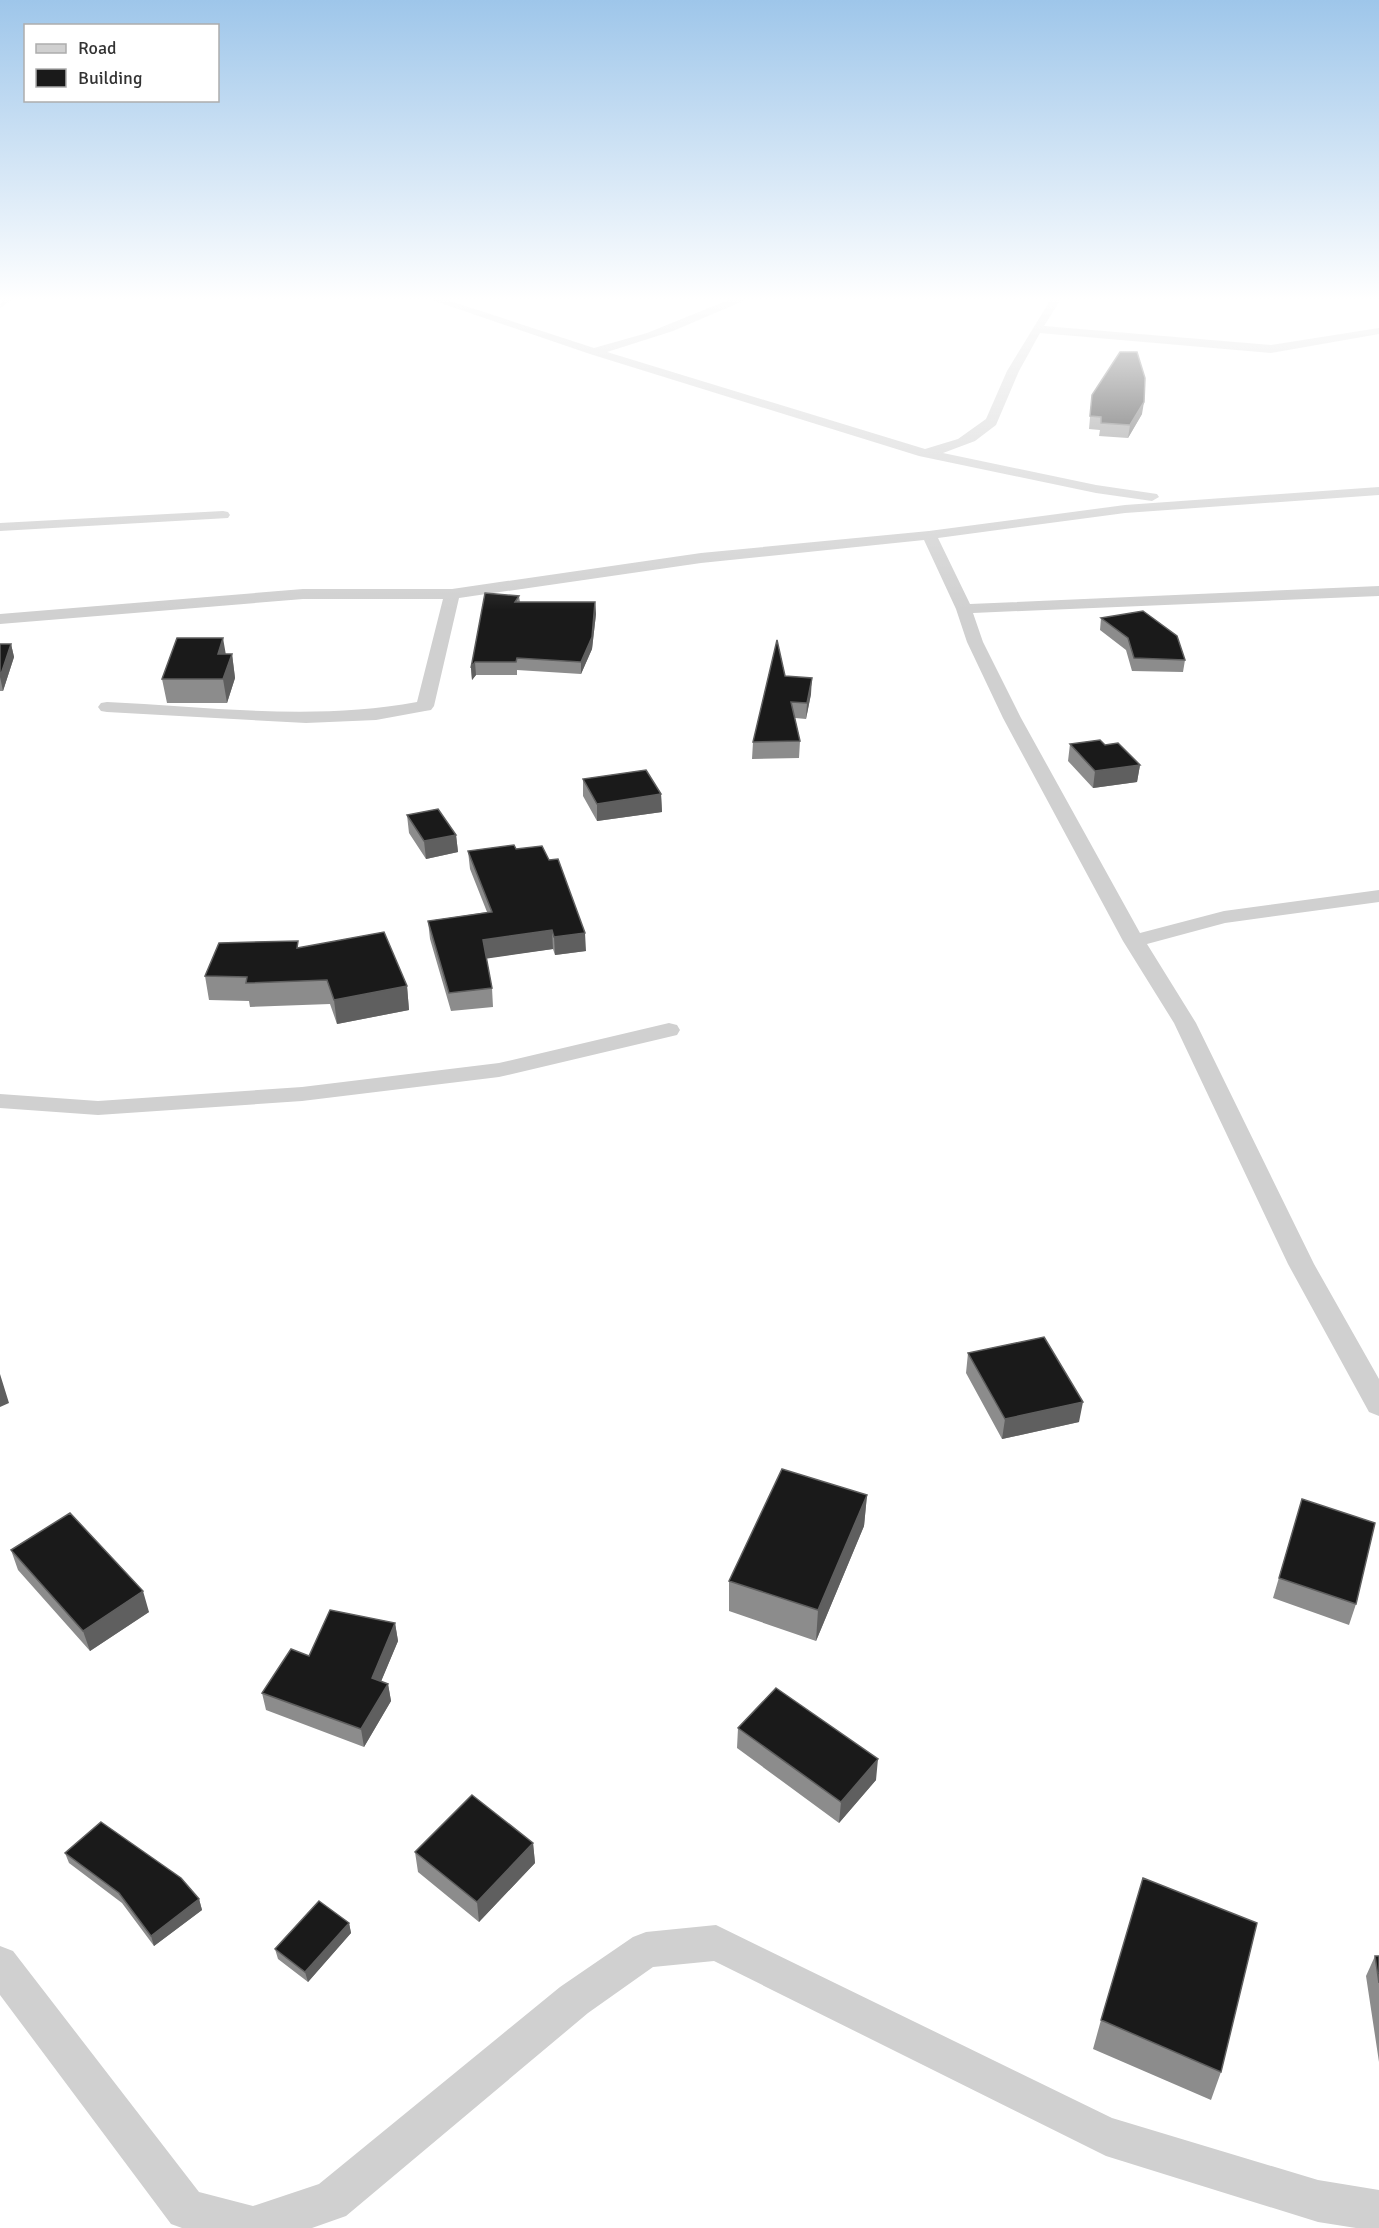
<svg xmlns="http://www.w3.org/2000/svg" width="1379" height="2228" font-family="Signika,sans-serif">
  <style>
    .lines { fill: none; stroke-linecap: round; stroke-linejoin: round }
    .minor { fill: #d0d0d0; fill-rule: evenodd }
    .wall { fill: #8c8c8c }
    .shaded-wall { fill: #5f5f5f }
    .building { fill: #1a1a1a; stroke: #5f5f5f; stroke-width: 1.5 }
  </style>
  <rect width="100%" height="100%" fill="#fff"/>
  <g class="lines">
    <!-- minor -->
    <path class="minor" d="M2 299H13L0 308Z
      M429 299H444L594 348 647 333 731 299H744L743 301 673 331 607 352 925 449 958 439 986 419 1007 371 1051 299H1061L1044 326 1271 345 1379 328V334L1271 353 1040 333 1019 371 996 425 975 441 943 453 1096 485 1157 494 1159 497 1152 501 1096 493 919 456 590 354Z
      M1379 487V495L1125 513 938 538 970 604 1379 586V596L973 613 983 642 1021 718 1140 933 1224 911 1379 890V902L1225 923 1147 944 1196 1023 1314 1264 1379 1379V1416L1369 1412 1288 1264 1174 1023 1123 941 1003 718 967 642 956 609 924 540 701 563 459 598 434 706 431 710 425 711 376 720 306 723 107 712 101 711 98 707 101 703 107 702C210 707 315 721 417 702L443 599H303L0 624V614L303 589H452L701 553 929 531 1125 505Z
      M223 511 228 512 230 515 228 518 0 531V523Z
      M669 1023 677 1025 680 1030 677 1035 499 1077 302 1101 98 1115 0 1108V1094L98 1101 302 1087 499 1063Z
      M716 1925 1112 2118 1318 2180 1379 2190V2228H1356L1318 2222 1106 2156 714 1961 653 1967 588 2013 346 2216 312 2228H182L171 2224 0 1995V1946L13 1951 199 2192 253 2206 319 2184 560 1987 633 1937 646 1932Z"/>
  </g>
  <!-- wall -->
  <path class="wall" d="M1092 395 1142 414 1128 438 1099 436 1100 430 1089 429Z
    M519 596 520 602H595L596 614 592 649 581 674 517 670V675H476L472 680 471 668Z
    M1101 618 1185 660 1183 672 1132 671 1126 650 1100 630Z
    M0 644H11L14 657 3 691H0Z
    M226 654H232L235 678 227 703H167L162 679Z
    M785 676 811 694 806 719 795 718 800 741 799 758 752 759 753 742Z
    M1070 744 1105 745 1140 765 1137 782 1093 788 1068 761Z
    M583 779 661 794 662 812 597 821 583 796Z
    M407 815 456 835 458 852 426 859 409 833Z
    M516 849 586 951 555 955 553 949 486 958 492 988 493 1007 451 1011 430 939 428 921 487 912 470 869 468 851Z
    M299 948 407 986 409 1010 337 1024 330 1004 250 1007 249 1001 209 1000 205 976Z
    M968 1353 1079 1422 1002 1439 966 1373Z
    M867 1495 864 1526 816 1641 729 1611V1581Z
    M1302 1499 1356 1604 1349 1625 1273 1598Z
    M11 1550 149 1612 90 1651 18 1570Z
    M395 1623 398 1641 381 1681 388 1684 391 1701 364 1747 266 1710 262 1693 309 1656Z
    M738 1728 876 1780 839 1823 737 1748Z
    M533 1843 535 1863 479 1922 418 1872 415 1852Z
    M65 1853 199 1899 202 1910 154 1946 122 1903 69 1863Z
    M349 1923 351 1933 308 1982 278 1959 275 1949Z
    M1375 1956H1379V2062L1366 1976Z
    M1101 2020 1221 2072 1211 2100 1093 2049Z"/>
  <!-- shaded-wall -->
  <path class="shaded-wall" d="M1144 402 1142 414 1128 438 1130 425Z
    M595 602 596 614 592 649 581 674V662Z
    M223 638 227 661 218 654Z
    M11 644 14 657 3 691 0 677Z
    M232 654 235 678 227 703 223 679Z
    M475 662 476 675 472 680 471 668Z
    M812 678 811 694 806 719 807 703Z
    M1140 765 1137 782 1093 788 1095 771Z
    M661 794 662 812 597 821V804Z
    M456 835 458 852 426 859 424 841Z
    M552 930 553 949 484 959 483 940Z
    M585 933 586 951 555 955 554 937Z
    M407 986 409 1010 337 1024 334 1000Z
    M0 1374 9 1403 0 1407Z
    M1083 1402 1079 1422 1002 1439 1005 1419Z
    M867 1495 864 1526 816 1641 818 1610Z
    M143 1591 149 1612 90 1651 83 1631Z
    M395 1623 398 1641 375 1696 372 1678Z
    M388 1684 391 1701 364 1747 361 1729Z
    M878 1759 876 1780 839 1823 841 1802Z
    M533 1843 535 1863 479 1922 477 1902Z
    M199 1899 202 1910 154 1946 151 1936Z
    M349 1923 351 1933 308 1982 305 1972Z"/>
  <!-- building -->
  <path class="building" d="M1120 352H1137L1145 378 1144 402 1130 425 1101 423V417L1090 416 1092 395Z
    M485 593 519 596 515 602H595L592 637 581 662 517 658 516 662H475L471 668Z
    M1143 611 1177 636 1185 660 1134 658 1128 638 1101 618Z
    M177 638H223L218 654H232L223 679H162Z
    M777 640 785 676 812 678 807 703 791 702 800 741 753 742Z
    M0 644H11L0 677Z
    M1100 740 1105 745 1118 743 1140 765 1095 771 1070 744Z
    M646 770 661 794 597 804 583 779Z
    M438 809 456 835 424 841 407 815Z
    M514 845 516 849 542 846 549 860 558 859 585 933 554 937 552 930 483 940 492 988 449 993 428 921 492 912 468 851Z
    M384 932 407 986 334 1000 327 980 246 983 247 977 205 976 219 943 298 941 297 948Z
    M1044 1337 1083 1402 1005 1419 968 1353Z
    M782 1469 867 1495 818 1610 729 1581Z
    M1302 1499 1375 1523 1356 1604 1279 1578Z
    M70 1513 143 1591 83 1631 11 1550Z
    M330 1610 395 1623 372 1678 388 1684 361 1729 262 1693 291 1649 309 1656Z
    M776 1688 878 1759 841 1802 738 1728Z
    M472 1795 533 1843 477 1902 415 1852Z
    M101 1822 181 1878 199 1899 151 1936 119 1893 65 1853Z
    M1143 1878 1257 1923 1221 2072 1101 2020Z
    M319 1901 349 1923 305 1972 275 1949Z
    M1375 1956H1379V1983Z"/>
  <!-- sky -->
  <linearGradient id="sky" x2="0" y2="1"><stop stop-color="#9ec6ea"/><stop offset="0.49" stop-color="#fff"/><stop offset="1" stop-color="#fff" stop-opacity="0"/></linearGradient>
  <rect width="1379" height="610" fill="url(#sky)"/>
  <!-- legend -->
  <rect x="24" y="24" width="195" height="78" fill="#ffffff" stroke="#adadad" stroke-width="1.5"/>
  <rect x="36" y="44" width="30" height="9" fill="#d0d0d0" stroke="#adadad" stroke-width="1.5"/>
  <text x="78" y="54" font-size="18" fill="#333333">Road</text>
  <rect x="36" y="69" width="30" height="18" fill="#1a1a1a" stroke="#adadad" stroke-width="1.5"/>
  <text x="78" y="84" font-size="18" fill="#333333">Building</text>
</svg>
